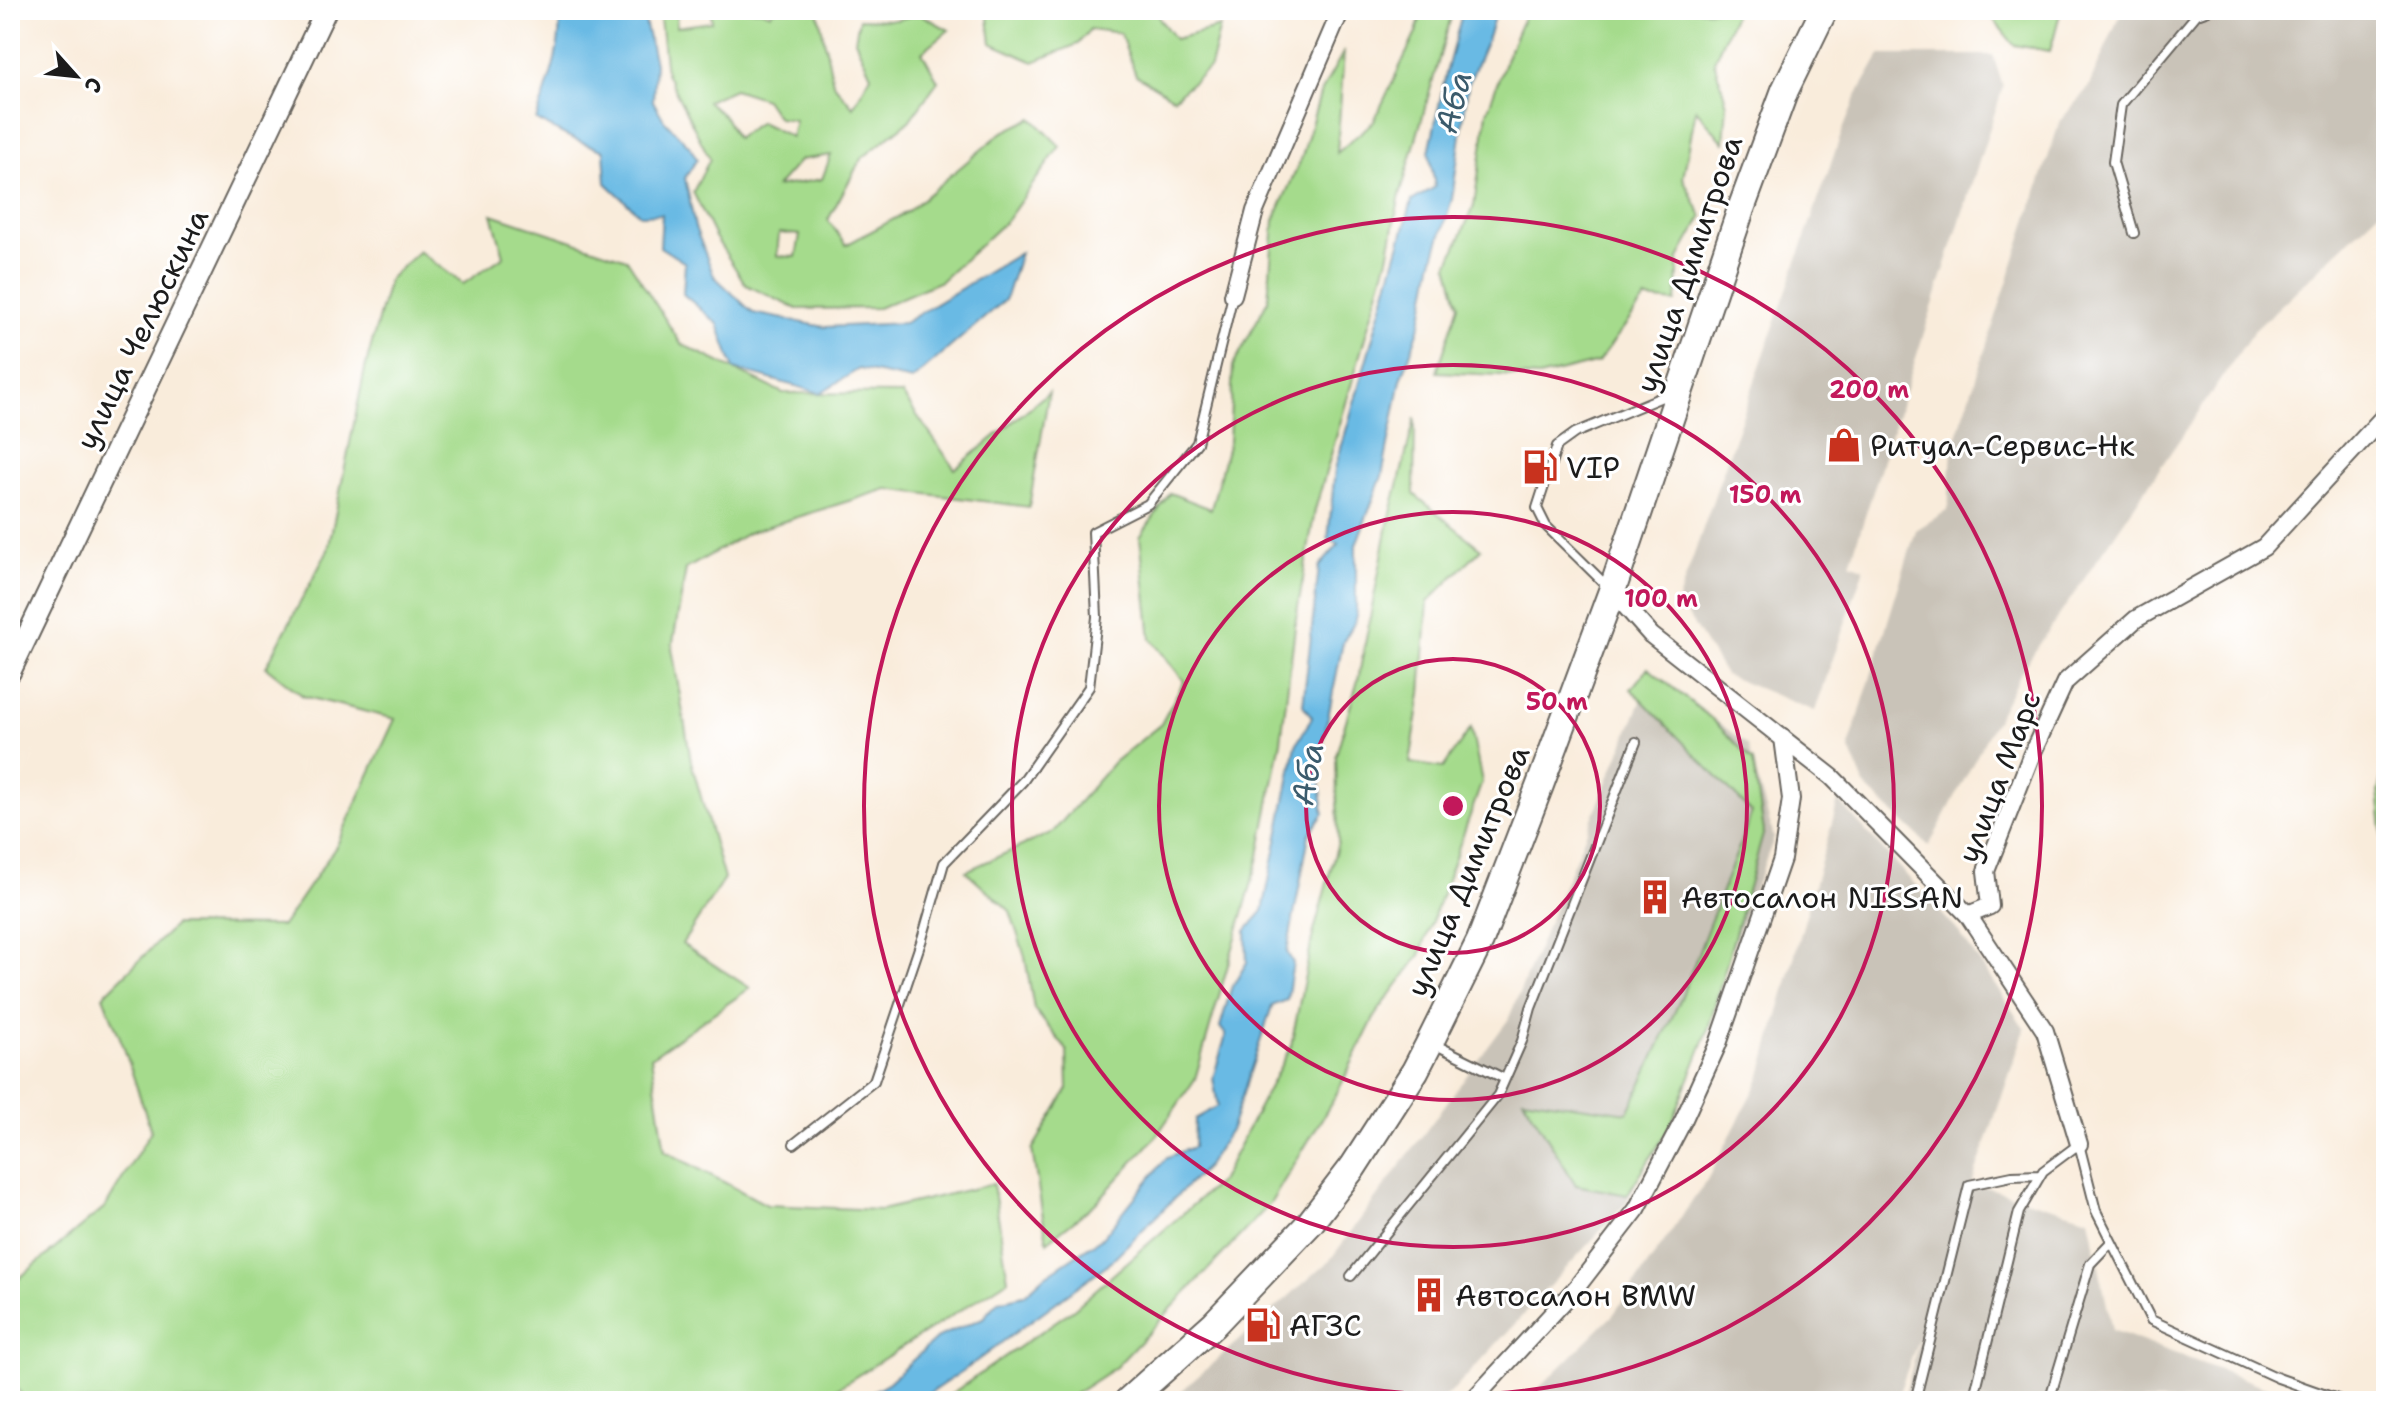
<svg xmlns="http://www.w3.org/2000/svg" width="2396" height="1411" font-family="'Shantell Sans',sans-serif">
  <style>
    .industrial { fill: #c9c3b8 }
    .green { fill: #a5db8c; stroke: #607c54; stroke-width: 2; fill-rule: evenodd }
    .water { fill: #69bae4; stroke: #426b80; stroke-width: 2 }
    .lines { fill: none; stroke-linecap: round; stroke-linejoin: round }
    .service-casing { stroke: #69655f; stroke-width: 12 }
    .minor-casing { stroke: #69655f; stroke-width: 20 }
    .tertiary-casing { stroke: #69655f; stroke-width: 24 }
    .primary-casing { stroke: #69655f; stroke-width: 30 }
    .service { stroke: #fff; stroke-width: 8 }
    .minor { stroke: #fff; stroke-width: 16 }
    .tertiary { stroke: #fff; stroke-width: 20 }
    .primary { stroke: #fff; stroke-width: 26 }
    .ring { fill: none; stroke: #c2185b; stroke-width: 4 }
    .labels { text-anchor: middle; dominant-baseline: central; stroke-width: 6; stroke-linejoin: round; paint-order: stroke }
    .street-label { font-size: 30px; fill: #1c1c1c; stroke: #fff }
    .poi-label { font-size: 30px; fill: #1c1c1c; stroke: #fff; text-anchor: start }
    .water-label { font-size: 32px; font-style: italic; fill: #3b5b6c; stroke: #fff }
    .centre { fill: #c2185b; stroke: #fff; stroke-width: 4 }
    .ring-label { font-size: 24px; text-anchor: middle; font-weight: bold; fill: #c2185b; stroke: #fff; stroke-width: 6; stroke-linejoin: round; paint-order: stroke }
  </style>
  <rect width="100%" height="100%" fill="#fff"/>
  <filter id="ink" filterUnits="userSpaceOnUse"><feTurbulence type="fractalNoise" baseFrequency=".0125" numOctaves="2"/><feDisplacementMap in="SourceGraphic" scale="16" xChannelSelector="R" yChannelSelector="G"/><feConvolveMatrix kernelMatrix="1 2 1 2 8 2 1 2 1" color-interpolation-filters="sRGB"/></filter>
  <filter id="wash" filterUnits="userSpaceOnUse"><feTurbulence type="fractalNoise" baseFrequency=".006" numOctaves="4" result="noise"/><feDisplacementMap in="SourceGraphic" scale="32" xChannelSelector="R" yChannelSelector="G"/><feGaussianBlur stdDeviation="1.8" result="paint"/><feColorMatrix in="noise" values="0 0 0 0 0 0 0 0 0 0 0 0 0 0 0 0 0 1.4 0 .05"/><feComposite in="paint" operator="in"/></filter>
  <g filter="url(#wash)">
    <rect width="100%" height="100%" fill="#f9ecdb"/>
    <!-- industrial -->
    <path class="industrial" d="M2122 10H2386V205L2253 332 2024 667 1929 846 1865 786 1849 747 1916 530 1948 510 1952 451 2060 121 2088 88Z
      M1880 55H1993L2003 87 1850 563 1864 568 1815 711 1725 675 1678 600 1841 135 1856 97Z
      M1653 673 1748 745 1774 838 1669 1117 1626 1203 1454 1390 1438 1401H1170L1330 1260 1508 1020Z
      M1838 801 1958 931 2025 1029 1972 1183 2089 1218 2112 1330 2303 1401H1903L1922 1329 1896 1401H1526L1613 1315 1707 1180 1760 1079Z"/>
    <!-- green -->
    <path class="green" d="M659 10H677L676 27 712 22 711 10H761L771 14 772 10H818L833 83 853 107 871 75 855 40 859 19 896 20 920 14 949 30 922 52 938 81 909 121 861 159 828 220 846 245 907 212 1001 133 1032 118 1060 146 1007 220 941 281 878 308 797 309 746 285 715 237 693 192 710 159 666 73ZM734 89 765 99 778 118 795 120 791 137 760 122 736 138 725 117 707 101ZM831 155 822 179 776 187 800 160ZM779 233 800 235 796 257 777 256Z
      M987 10H1161L1159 18 1175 39 1220 27 1210 67 1174 98 1136 75 1120 33 1090 29 1078 44 1034 62 991 43Z
      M1422 10H1453L1399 199 1388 258 1315 510 1296 619 1281 741 1258 861 1195 1079 1155 1138 1095 1204 1047 1242 1032 1150 1068 1089 1067 1050 1034 1009 1025 957 1010 911 966 871 1053 832 1114 762 1161 724 1184 681 1151 639 1140 537 1170 493 1211 509 1229 441 1233 366 1268 300 1274 220 1302 157 1320 94 1344 51 1337 153 1374 121 1416 33Z
      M1527 10H1736L1714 61 1727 104 1724 143 1696 109 1683 178 1702 217 1679 258 1676 302 1645 299 1598 362 1539 377 1437 372 1459 305 1448 265 1474 206 1487 112 1507 56Z
      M1986 10H2061L2050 51 2014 45Z
      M492 214 627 259 681 344 783 393 902 394 955 469 1049 392 1029 507 887 489 750 532 686 569 672 648 691 761 724 879 682 944 750 988 651 1057 665 1151 767 1205 881 1210 993 1184 1008 1280 817 1401H27L10 1381V1286L106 1206 151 1131 123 1045 103 996 175 925 282 926 337 845 395 719 303 696 266 667 328 550 365 369 389 279 419 251 463 284 504 256Z
      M1415 418 1414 494 1481 549 1428 602 1421 694 1410 763 1443 768 1471 728 1482 782 1420 955 1376 1014 1335 1097 1270 1204 1116 1367 1064 1401H941L1075 1308 1221 1180 1291 1046 1312 939 1338 842 1336 755 1358 680 1388 525Z
      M1648 668 1712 719 1753 761 1764 831 1707 1033 1670 1127 1627 1195 1576 1185 1523 1098 1628 1113 1681 998 1752 813 1631 689Z
      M2386 761V845L2384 847 2378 791Z"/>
    <!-- water -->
    <path class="water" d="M557 10H642L655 63 653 101 664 120 690 147 697 159 685 178 695 227 714 276 753 313 825 327 904 323 1020 253 1005 300 912 380 859 369 820 393 734 369 718 324 683 294 685 263 660 247 662 214 640 215 606 183 604 151 567 136 536 120C545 93 567 36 557 10Z
      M1463 10H1496L1489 35 1468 85 1452 199 1432 264 1421 323 1401 380 1382 476 1356 545V620L1343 642 1318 767 1324 813 1309 835 1287 952 1293 963 1287 1000 1272 1006 1231 1129 1207 1166 1108 1264 967 1368 918 1401H856L889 1382 938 1337 983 1318 998 1301 1024 1295 1045 1276 1103 1237 1167 1157 1194 1147 1195 1119 1218 1106 1213 1078 1226 1035 1220 1027 1231 989 1247 962 1246 931 1263 911 1296 745 1312 717 1303 705 1319 567 1339 544 1328 539 1335 469 1412 201 1435 187 1429 152 1446 73Z"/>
  </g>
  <g filter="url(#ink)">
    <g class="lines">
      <!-- service casing -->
      <g class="service-casing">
        <path id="service" d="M2134 233 2113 162 2121 105 2197 14 2208 10
          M1609 588 1546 526 1537 508 1557 446 1575 433 1674 392
          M1434 1044 1505 1079
          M794 1144 874 1081 922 939 944 863 1023 781 1089 687 1097 617 1093 532 1148 504 1197 443 1233 295
          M1351 1276 1498 1095 1522 1041 1531 1008 1636 742
          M1915 1401 1969 1185 2012 1176 2040 1175
          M1973 1401 2019 1212 2043 1171 2079 1144 2096 1211 2151 1320 2278 1378 2343 1401
          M2049 1401 2090 1264 2111 1242"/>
      </g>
      <!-- minor casing -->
      <g class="minor-casing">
        <path id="minor" d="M1233 295 1255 211 1341 10
          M1612 591 1651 635 1832 777 1968 915 2045 1031 2079 1144
          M1968 915 1990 906 1986 871 2031 756 2065 682 2136 619 2264 547 2386 414
          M1472 1401 1576 1288 1637 1209 1683 1121 1718 1044 1782 859 1791 799 1783 738"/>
      </g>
      <!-- tertiary casing -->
      <g class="tertiary-casing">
        <path id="tertiary" d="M10 672 326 10"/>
      </g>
      <!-- primary casing -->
      <g class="primary-casing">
        <path id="primary" d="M1128 1401 1214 1324 1310 1223 1353 1167 1415 1071 1430 1042 1480 941 1540 785 1612 591 1741 209 1785 90 1824 10"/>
      </g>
      <!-- service -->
      <use href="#service" class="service"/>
      <!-- minor -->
      <use href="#minor" class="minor"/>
      <!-- tertiary -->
      <use href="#tertiary" class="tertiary"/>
      <!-- primary -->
      <use href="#primary" class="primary"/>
    </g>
  </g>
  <!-- distance rings -->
  <g class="ring">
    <circle cx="1453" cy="806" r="147"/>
    <circle cx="1453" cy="806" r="294"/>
    <circle cx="1453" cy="806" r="441"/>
    <circle cx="1453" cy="806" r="589"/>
  </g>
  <!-- icons -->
  <defs>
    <g id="shop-bare" transform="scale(2.76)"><path d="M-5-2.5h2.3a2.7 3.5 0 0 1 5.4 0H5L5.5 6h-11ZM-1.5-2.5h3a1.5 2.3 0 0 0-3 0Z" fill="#c8321e" stroke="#fff" stroke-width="2.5" paint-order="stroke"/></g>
    <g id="fuel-bare" transform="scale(2.76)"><path d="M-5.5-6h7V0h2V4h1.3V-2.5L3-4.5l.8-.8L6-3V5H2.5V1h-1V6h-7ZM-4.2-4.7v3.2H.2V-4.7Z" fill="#c8321e" stroke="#fff" stroke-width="2.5" paint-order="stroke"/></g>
    <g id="building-bare" transform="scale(2.76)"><path d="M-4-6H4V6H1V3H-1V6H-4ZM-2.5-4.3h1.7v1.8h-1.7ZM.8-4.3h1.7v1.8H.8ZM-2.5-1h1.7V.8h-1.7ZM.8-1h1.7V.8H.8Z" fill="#c8321e" stroke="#fff" stroke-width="2.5" paint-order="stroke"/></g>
  </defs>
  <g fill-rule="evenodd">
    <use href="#shop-bare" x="1844" y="445"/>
    <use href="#fuel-bare" x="1540" y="467"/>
    <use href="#building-bare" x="1655" y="897"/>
    <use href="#building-bare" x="1429" y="1295"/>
    <use href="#fuel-bare" x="1263" y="1325"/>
  </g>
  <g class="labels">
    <!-- street labels -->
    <g class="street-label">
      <text transform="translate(1689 264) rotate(-71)">улица Димитрова</text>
      <text transform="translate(142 329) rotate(-64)">улица Челюскина</text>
      <text transform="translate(1999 777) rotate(-69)">улица Марс</text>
      <text transform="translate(1468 871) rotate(-67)">улица Димитрова</text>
    </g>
    <!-- poi labels -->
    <g class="poi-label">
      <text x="1870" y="445">Ритуал-Сервис-Нк</text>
      <text x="1566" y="467">VIP</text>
      <text x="1681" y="897">Автосалон NISSAN</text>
      <text x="1455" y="1295">Автосалон BMW</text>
      <text x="1289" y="1325">АГЗС</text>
    </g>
    <!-- water labels -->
    <g class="water-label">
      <text transform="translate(1453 102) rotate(-75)">Аба</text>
      <text transform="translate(1307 774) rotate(-80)">Аба</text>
    </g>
  </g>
  <circle cx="1453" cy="806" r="12" class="centre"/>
  <g class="ring-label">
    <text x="1869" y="398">200 m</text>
    <text x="1765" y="503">150 m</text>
    <text x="1661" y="607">100 m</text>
    <text x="1557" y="710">50 m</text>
  </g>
  <!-- margin -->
  <rect width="2396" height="1411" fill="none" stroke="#fff" stroke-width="40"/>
  <!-- north arrow -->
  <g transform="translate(76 76) rotate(117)" stroke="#ffffff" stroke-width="6" paint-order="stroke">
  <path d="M0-6L14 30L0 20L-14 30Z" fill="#1c1c1c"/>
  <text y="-12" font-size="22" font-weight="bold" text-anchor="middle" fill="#1c1c1c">С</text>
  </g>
</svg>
